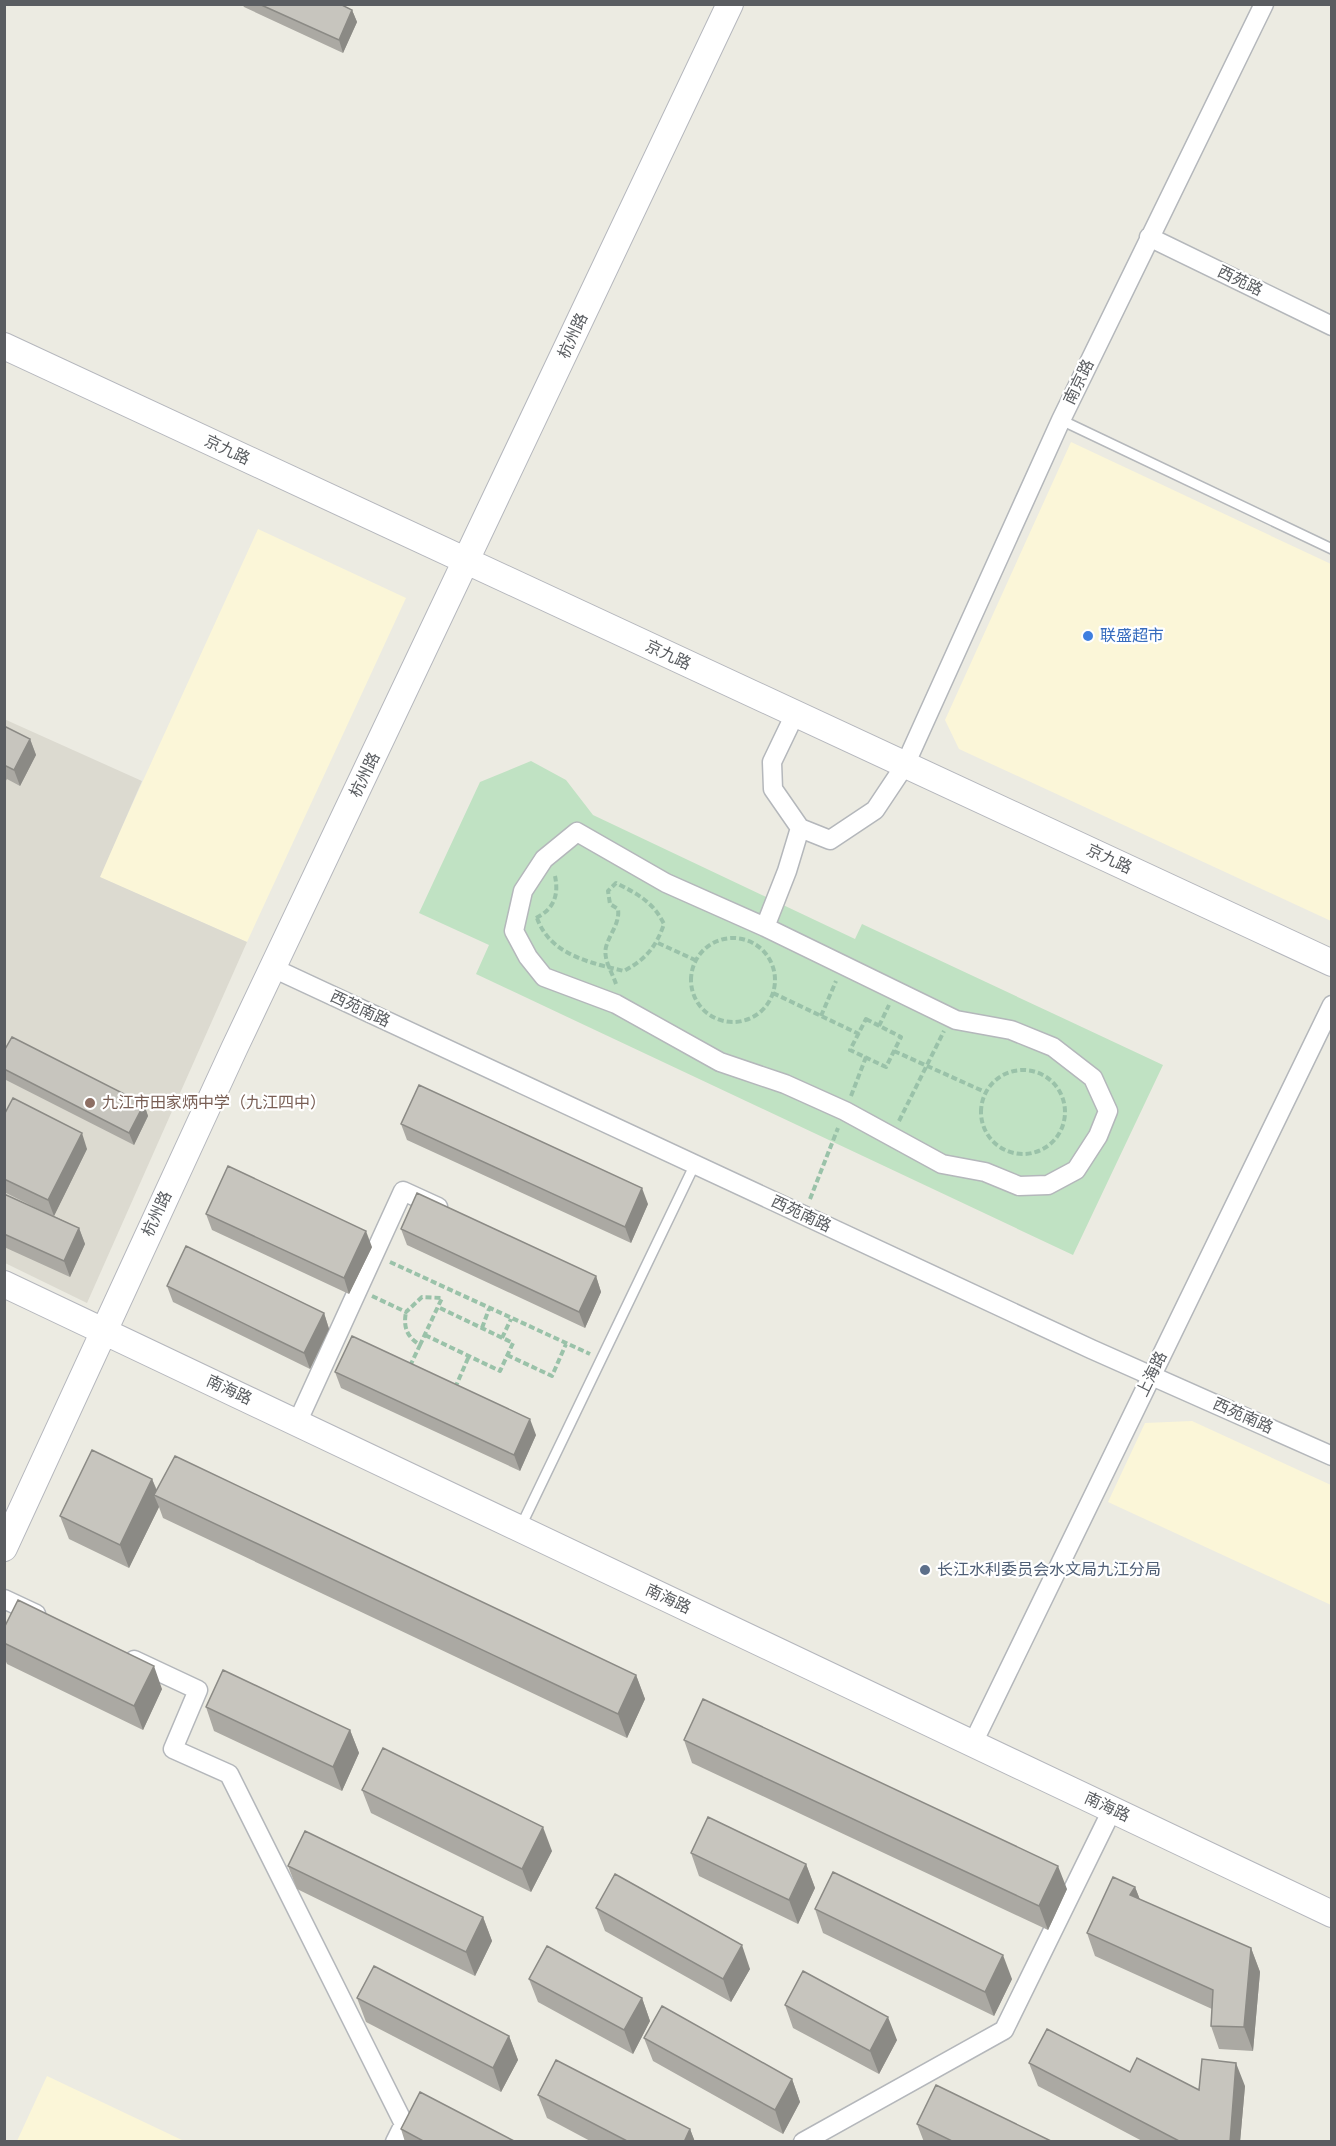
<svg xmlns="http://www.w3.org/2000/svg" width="1336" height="2146" font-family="'Alegreya Sans','Noto Sans SC',sans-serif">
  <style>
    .commercial { fill: #fbf6d8 }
    .education { fill: #dcdad0 }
    .green { fill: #c0e2c3 }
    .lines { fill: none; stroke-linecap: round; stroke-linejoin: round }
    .lane-casing { stroke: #b4b7bb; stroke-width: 12 }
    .street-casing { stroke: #b4b7bb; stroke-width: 21 }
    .secondary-casing { stroke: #b5b7bd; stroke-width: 28 }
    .path { stroke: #9ac2a9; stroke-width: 4; stroke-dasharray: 6 3; stroke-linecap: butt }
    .lane { stroke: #fff; stroke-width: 9 }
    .street { stroke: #fff; stroke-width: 18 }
    .secondary { stroke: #fff; stroke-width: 26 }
    .wall { fill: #aba9a3 }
    .shaded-wall { fill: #8b8a85 }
    .building { fill: #c7c5be; stroke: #8b8a85; stroke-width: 1.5 }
    .shop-dot { fill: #3f7fe0; stroke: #fff; stroke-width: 2 }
    .education-dot { fill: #8d6e63; stroke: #fff; stroke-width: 2 }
    .service-dot { fill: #5c6f8a; stroke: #fff; stroke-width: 2 }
    .labels { text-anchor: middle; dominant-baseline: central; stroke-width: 4.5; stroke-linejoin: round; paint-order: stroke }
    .street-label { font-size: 16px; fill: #5a5d61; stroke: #fff }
    .shop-label { font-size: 16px; fill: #366cbe; stroke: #fff; text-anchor: start }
    .education-label { font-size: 16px; fill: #785e54; stroke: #fff; text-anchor: start }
    .service-label { font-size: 16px; fill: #4e5e75; stroke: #fff; text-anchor: start }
  </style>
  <rect width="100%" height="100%" fill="#ecebe2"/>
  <!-- commercial -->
  <path class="commercial" d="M1071 442 1331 564V921L959 749 945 720Z
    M258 529 406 598 247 942 99 877Z
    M1192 1421 1331 1485V1605L1108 1502 1145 1423Z
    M47 2076 184 2141H17Z"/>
  <!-- education -->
  <path class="education" d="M4 719 142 781 100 877 247 942 87 1303 5 1263Z"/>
  <!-- green -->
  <path class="green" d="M531 761 566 780 593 815 855 939 862 924 1163 1065 1073 1255 476 974 489 945 419 913 480 782Z"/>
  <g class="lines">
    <!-- lane casing -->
    <g class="lane-casing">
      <path id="lane" d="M1061 420 1332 549
        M521 1526 695 1164"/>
    </g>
    <!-- street casing -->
    <g class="street-casing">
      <path id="street" d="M1149 237 1332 326
        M800 828 830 840 875 810 905 765 1061 420 1264 4
        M765 927 956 1020 1011 1030 1053 1047 1093 1078 1108 1111 1098 1136 1076 1170 1048 1185 1019 1186 985 1172 942 1164 845 1111 785 1084 720 1062 616 1004 544 977 528 957 514 931 523 891 544 859 577 832 666 883 765 927 787 871 800 828 773 789 772 762 795 714
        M273 968 1091 1349 1332 1456
        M297 1423 403 1191 438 1207
        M4 1599 36 1614
        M134 1660 198 1690 173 1749 229 1774 404 2124 395 2142
        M973 1743 1332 1005
        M803 2142 1004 2030 1112 1810"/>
    </g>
    <!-- secondary casing -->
    <g class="secondary-casing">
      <path id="secondary" d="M4 346 1332 963
        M4 1284 1332 1914
        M4 1548 234 1049 730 4"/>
    </g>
    <!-- path -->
    <path class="path" d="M536 918C554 909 559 895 555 876
      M537 918C550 955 591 963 624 971 646 959 656 947 664 924 653 902 638 894 616 883L608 891 610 904 618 909C620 923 610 933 606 947 603 959 612 972 616 984
      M691 980a42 42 0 1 1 84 0a42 42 0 1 1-84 0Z
      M658 943 695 960
      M773 993 859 1034
      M821 1016 836 981
      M866 1019 901 1037 886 1067 850 1050Z
      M879 1026 889 1005
      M894 1051 985 1092
      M981 1112a42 42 0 1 1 84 0a42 42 0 1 1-84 0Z
      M851 1096 866 1057
      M899 1121 944 1031
      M810 1199 838 1128
      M390 1262 590 1354
      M372 1296 406 1312 422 1297 442 1298 420 1345C407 1337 403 1327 406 1312
      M482 1328 489 1309
      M425 1335 500 1371 513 1343 438 1307
      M502 1338 511 1319
      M507 1355 552 1376 566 1344
      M410 1366 420 1345
      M455 1388 469 1356"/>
    <!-- lane -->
    <use href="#lane" class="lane"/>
    <!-- street -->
    <use href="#street" class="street"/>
    <!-- secondary -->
    <use href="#secondary" class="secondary"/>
  </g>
  <!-- wall -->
  <path class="wall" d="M242 4H340L352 10 357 22 343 53 244 7Z
    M4 726 30 739 36 755 20 786 7 779 4 784Z
    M4 1051 144 1104 148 1116 134 1145 4 1079Z
    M4 1115 87 1149 54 1216 79 1228 85 1244 70 1277 4 1247V1194L48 1214 4 1192Z
    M401 1124 648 1204 631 1243 407 1140Z
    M206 1214 372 1247 349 1294 212 1230Z
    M401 1229 596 1276 601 1292 585 1328 407 1245Z
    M167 1286 324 1313 329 1329 310 1369 173 1302Z
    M335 1372 536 1435 520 1471 341 1388Z
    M152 1479 157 1490 636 1675 645 1699 627 1738 163 1518 159 1507 129 1568 69 1539 60 1516Z
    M4 1628 162 1689 143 1730 7 1664 4 1657Z
    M206 1707 350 1730 359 1753 342 1791 214 1731Z
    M684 1740 1067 1889 1048 1930 692 1763Z
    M362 1790 552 1851 531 1892 371 1813Z
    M691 1853 806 1864 815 1888 798 1924 699 1876Z
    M288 1866 483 1917 492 1941 475 1976 297 1889Z
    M1135 1887 1140 1900 1251 1948 1260 1972 1253 2051 1219 2049 1211 2026 1212 2009 1095 1956 1087 1933Z
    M596 1908 750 1969 731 2002 605 1931Z
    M815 1909 1012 1979 994 2016 823 1933Z
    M529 1979 642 1998 650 2021 633 2054 538 2002Z
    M357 1998 509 2036 518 2060 501 2092 366 2022Z
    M785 2005 897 2040 879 2074 793 2028Z
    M644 2038 792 2079 800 2102 783 2134 653 2061Z
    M1029 2063 1130 2072 1199 2090 1245 2086 1240 2142H1144L1038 2086Z
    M538 2095 690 2129 695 2142H592L547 2118Z
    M917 2124 1053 2142H924Z
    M401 2129 516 2142H405Z"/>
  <!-- shaded-wall -->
  <path class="shaded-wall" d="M352 10 357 22 343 53 339 40Z
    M30 739 36 755 20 786 14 770Z
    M144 1104 148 1116 134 1145 129 1133Z
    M82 1133 87 1149 54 1216 48 1200Z
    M642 1188 648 1204 631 1243 625 1227Z
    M79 1228 85 1244 70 1277 64 1261Z
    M366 1231 372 1247 349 1294 344 1278Z
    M596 1276 601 1292 585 1328 579 1312Z
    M324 1313 329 1329 310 1369 304 1353Z
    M530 1419 536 1435 520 1471 514 1455Z
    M152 1479 159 1497 154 1495 159 1507 129 1568 120 1545Z
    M154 1666 162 1689 143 1730 134 1706Z
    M636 1675 645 1699 627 1738 618 1714Z
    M350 1730 359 1753 342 1791 333 1767Z
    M543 1827 552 1851 531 1892 522 1869Z
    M806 1864 815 1888 798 1924 789 1900Z
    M1058 1866 1067 1889 1048 1930 1039 1906Z
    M1135 1887 1144 1910 1130 1895Z
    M483 1917 492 1941 475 1976 466 1952Z
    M742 1945 750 1969 731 2002 723 1979Z
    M1251 1948 1260 1972 1253 2051 1244 2027Z
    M1003 1955 1012 1979 994 2016 985 1992Z
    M642 1998 650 2021 633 2054 624 2030Z
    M888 2017 897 2040 879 2074 870 2051Z
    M509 2036 518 2060 501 2092 493 2068Z
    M1236 2063 1245 2086 1240 2142H1230Z
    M792 2079 800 2102 783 2134 775 2110Z
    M690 2129 695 2142H684Z"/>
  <!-- building -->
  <path class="building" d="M259 4H340L352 10 339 40Z
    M4 726 30 739 14 770 4 765Z
    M12 1037 144 1104 129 1133 4 1069V1051Z
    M419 1085 642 1188 625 1227 401 1124Z
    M13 1098 82 1133 48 1200 4 1179V1115Z
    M228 1166 366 1231 344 1278 206 1214Z
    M417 1193 596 1276 579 1312 401 1229Z
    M4 1194 79 1228 64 1261 4 1234Z
    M186 1246 324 1313 304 1353 167 1286Z
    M352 1336 530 1419 514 1455 335 1372Z
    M92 1450 152 1479 120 1545 60 1516Z
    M175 1456 636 1675 618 1714 154 1495Z
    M18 1600 154 1666 134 1706 4 1643V1628Z
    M223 1670 350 1730 333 1767 206 1707Z
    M703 1699 1058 1866 1039 1906 684 1740Z
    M383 1748 543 1827 522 1869 362 1790Z
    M708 1817 806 1864 789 1900 691 1853Z
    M305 1831 483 1917 466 1952 288 1866Z
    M833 1872 1003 1955 985 1992 815 1909Z
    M615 1874 742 1945 723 1979 596 1908Z
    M1113 1877 1135 1887 1130 1895 1251 1948 1244 2027 1211 2026 1213 1990 1087 1933Z
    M547 1946 642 1998 624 2030 529 1979Z
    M374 1966 509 2036 493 2068 357 1998Z
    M803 1971 888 2017 870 2051 785 2005Z
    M662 2006 792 2079 775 2110 644 2038Z
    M1047 2029 1130 2072 1137 2058 1199 2090 1202 2059 1236 2063 1230 2142H1181L1029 2063Z
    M556 2060 690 2129 684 2142H629L538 2095Z
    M936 2085 1053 2142H954L917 2124Z
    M420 2092 516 2142H425L401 2129Z"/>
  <!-- markers -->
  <circle class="shop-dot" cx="1088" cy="636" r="6"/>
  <circle class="education-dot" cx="90" cy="1103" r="6"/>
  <circle class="service-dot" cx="925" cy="1570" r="6"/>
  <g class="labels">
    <!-- street labels -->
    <g class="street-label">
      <text transform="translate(1240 281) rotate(26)">西苑路</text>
      <text transform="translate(573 336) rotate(-65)">杭州路</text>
      <text transform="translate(1079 382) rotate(-64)">南京路</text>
      <text transform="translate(227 450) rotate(25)">京九路</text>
      <text transform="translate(668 655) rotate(25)">京九路</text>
      <text transform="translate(365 775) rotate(-64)">杭州路</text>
      <text transform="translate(1109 859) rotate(25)">京九路</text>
      <text transform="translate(360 1009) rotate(25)">西苑南路</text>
      <text transform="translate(157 1214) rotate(-65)">杭州路</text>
      <text transform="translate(801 1214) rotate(25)">西苑南路</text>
      <text transform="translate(1152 1374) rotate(-64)">上海路</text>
      <text transform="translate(229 1390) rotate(25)">南海路</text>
      <text transform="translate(1243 1416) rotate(24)">西苑南路</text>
      <text transform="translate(668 1599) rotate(25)">南海路</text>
      <text transform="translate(1107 1807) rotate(25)">南海路</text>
    </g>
    <!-- shop labels -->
    <g class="shop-label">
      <text x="1100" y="636">联盛超市</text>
    </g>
    <!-- education labels -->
    <g class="education-label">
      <text x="102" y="1103">九江市田家炳中学（九江四中）</text>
    </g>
    <!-- service labels -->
    <g class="service-label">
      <text x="937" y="1570">长江水利委员会水文局九江分局</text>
    </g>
  </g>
  <!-- border -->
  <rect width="1336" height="2146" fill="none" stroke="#5a5d61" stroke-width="12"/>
</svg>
